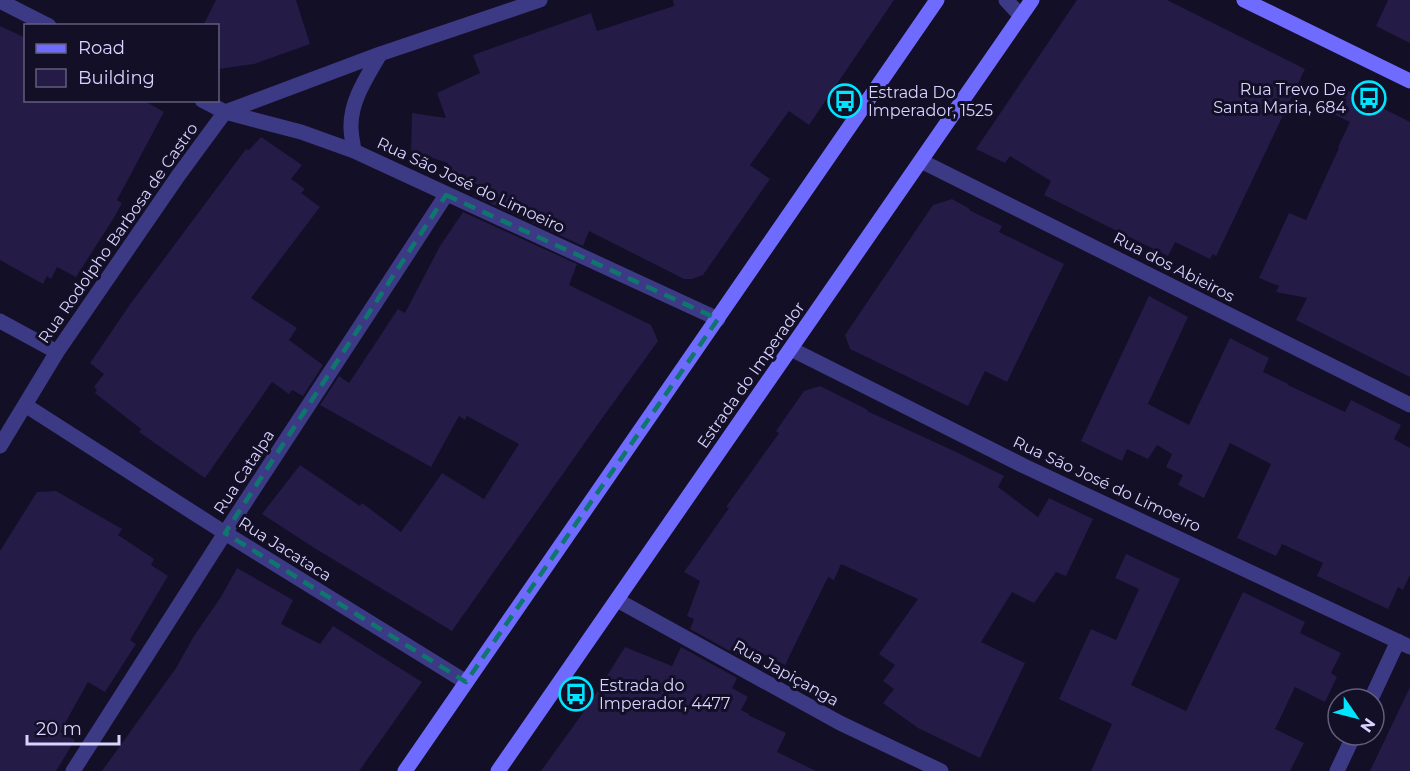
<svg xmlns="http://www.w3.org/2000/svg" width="1410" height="771" font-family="Montserrat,sans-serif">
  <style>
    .building { fill: #241b47 }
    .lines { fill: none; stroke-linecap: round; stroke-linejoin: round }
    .street { stroke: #3d3a85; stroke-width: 15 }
    .secondary { stroke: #6f6bff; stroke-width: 15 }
    .marked { fill: none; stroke: #0f766e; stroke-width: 4.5; stroke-dasharray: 12 8; stroke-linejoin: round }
    .labels { text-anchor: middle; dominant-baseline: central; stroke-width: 6; stroke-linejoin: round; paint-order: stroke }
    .poi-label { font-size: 16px; fill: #d9d4ff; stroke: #130f26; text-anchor: start }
    .street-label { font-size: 16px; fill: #d9d4ff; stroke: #130f26 }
  </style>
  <rect width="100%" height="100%" fill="#130f26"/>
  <!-- building -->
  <path class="building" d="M216 0H296L310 44 254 64 218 69V26H203Z
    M673 0H894L809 125 789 111 750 165 770 179 703 275 692 279H684L589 231 583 246 474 196 481 186 446 171 448 163 411 151 412 113 446 118 437 93 480 73 473 55 591 13 597 31 674 6Z
    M1077 0H1167L1305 69 1231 225 1216 256 1213 254 1210 259 1175 242 1168 256 1044 195 1051 181 1010 156 1005 163 976 149Z
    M1388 0H1410V43L1376 26Z
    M0 26 26 38V100H143L164 112 117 200 122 203 115 216 76 277 57 267 51 279 47 276 43 284 0 260Z
    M1347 90 1410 122V377L1296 320 1307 298 1276 292 1279 286 1259 278 1289 213 1306 220 1339 148 1338 147 1350 122 1335 115Z
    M261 137 302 165 291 179 305 189 301 193 320 207 251 298 297 328 289 340 323 365 303 396 292 390 289 394 272 382 205 478 139 432 141 429 95 393 97 390 94 387 104 374 90 363 131 303 246 149 249 150Z
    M952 199 970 209 969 210 1002 226 999 232 1064 264 1007 382 985 371 968 406 850 349 845 335 933 205Z
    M463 212 577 264 569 285 651 325 658 341 603 417 452 631 316 549 262 514 300 465 360 506 362 503 401 532 442 473 484 499 519 444 467 416 465 420 459 416 431 467 320 405 339 376 349 383 398 309 405 313 440 246Z
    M1149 296 1188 317 1148 404 1189 425 1230 338 1269 358 1263 372 1288 384V385L1345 412 1351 400 1401 425 1394 439 1410 448V575L1403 590 1398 587 1388 609 1317 576 1323 563 1282 544 1276 556 1237 538 1271 464 1230 443 1204 498 1178 485 1183 475 1166 467 1172 454 1157 445 1148 459 1127 449 1122 461 1081 441Z
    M820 386 868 410 867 411 954 451 1004 476 998 487 1038 517 1049 498 1093 519 1066 576 1056 572 1034 603 1012 592 981 642 1025 663 980 758 918 728 883 703 894 689 883 681 895 665 879 654 918 599 841 564 834 580 828 577 785 665 752 648 746 660 690 629 694 619 687 616 700 581 684 572 729 508 726 507 779 433 776 431 804 391Z
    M56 491 122 529 118 535 154 559 151 565 168 576 130 640 136 644 105 692 88 682 60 732 75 740 56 771H0V551L37 492Z
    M1126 554 1180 579 1131 685 1186 711 1243 592 1305 622 1300 633 1341 653 1331 673 1337 677 1325 702 1295 687 1275 729 1304 743 1290 771H1091L1112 724 1059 699 1091 629 1116 640 1139 589 1115 578Z
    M237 568 293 600 281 624 320 644 333 626 422 682 359 771H102L176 668 194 636 221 597Z
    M625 647 672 666 681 647 737 678 732 688 748 697 741 710 749 714 748 715 786 733 777 752 816 771H541L590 703Z
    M1410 687V771H1370Z"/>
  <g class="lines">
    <!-- street -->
    <path class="street" d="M1006 0 1021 16
      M0 1 49 26
      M202 100 225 112 301 132 354 151 718 319
      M354 151C353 143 351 135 351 128 350 101 367 77 380 54
      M921 161 1410 405
      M0 321 57 352
      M791 349 1024 466 1410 647
      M25 405 225 533 466 682
      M0 446 57 352 178 176 225 112 380 54 540 0
      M617 600 840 723 941 771
      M1371 699 1398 641
      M73 771 225 533 446 195
      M1337 771 1354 735"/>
    <!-- secondary -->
    <path class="secondary" d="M1244 0 1410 81
      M405 771 937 0
      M498 771 1032 0"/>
  </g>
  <!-- marked area -->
  <path class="marked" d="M446 195 718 319 466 682 225 533Z"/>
  <!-- icons -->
  <defs>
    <g id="bus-ring" transform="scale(1.725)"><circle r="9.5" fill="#130f26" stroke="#00e5ff" stroke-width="1.5"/><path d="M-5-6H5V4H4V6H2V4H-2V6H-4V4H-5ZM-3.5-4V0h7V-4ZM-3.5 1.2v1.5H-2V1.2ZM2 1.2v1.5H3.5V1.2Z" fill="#00e5ff"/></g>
  </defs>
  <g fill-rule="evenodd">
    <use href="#bus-ring" x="1369" y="98"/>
    <use href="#bus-ring" x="845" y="101"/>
    <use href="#bus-ring" x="576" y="694"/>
  </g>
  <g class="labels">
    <!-- poi labels -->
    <g class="poi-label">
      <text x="1346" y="89" text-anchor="end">Rua Trevo De<tspan x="1346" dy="18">Santa Maria, 684</tspan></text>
      <text x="868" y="92">Estrada Do<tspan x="868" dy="18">Imperador, 1525</tspan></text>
      <text x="599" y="685">Estrada do<tspan x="599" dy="18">Imperador, 4477</tspan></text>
    </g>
    <!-- street labels -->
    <g class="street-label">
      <text transform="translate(471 185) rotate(25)">Rua São José do Limoeiro</text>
      <text transform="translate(118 233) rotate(-55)">Rua Rodolpho Barbosa de Castro</text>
      <text transform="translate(1174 267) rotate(27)">Rua dos Abieiros</text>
      <text transform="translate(751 375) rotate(-55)">Estrada do Imperador</text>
      <text transform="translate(244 472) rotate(-57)">Rua Catalpa</text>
      <text transform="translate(1107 484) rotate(25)">Rua São José do Limoeiro</text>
      <text transform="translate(285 549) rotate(32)">Rua Jacataca</text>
      <text transform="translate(786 673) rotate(29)">Rua Japiçanga</text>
    </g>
  </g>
  <!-- legend -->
  <rect x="24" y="24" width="195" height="78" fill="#130f26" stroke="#625e7d" stroke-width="1.5"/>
  <rect x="36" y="44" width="30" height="9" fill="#6f6bff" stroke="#625e7d" stroke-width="1.5"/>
  <text x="78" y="54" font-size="18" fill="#d9d4ff">Road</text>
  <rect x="36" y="69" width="30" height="18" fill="#241b47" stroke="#625e7d" stroke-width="1.5"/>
  <text x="78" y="84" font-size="18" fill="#d9d4ff">Building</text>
  <!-- north arrow -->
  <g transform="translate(1356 717) rotate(125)"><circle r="28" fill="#130f26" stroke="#625e7d" stroke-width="1.5"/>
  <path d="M0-4.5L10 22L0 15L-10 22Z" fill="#00e5ff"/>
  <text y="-9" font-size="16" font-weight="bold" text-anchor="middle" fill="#d9d4ff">N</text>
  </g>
  <!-- scale -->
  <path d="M27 735v9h92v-9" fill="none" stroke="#d9d4ff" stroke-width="3"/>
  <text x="36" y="735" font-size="18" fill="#d9d4ff" stroke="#130f26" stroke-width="4.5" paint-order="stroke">20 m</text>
</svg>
